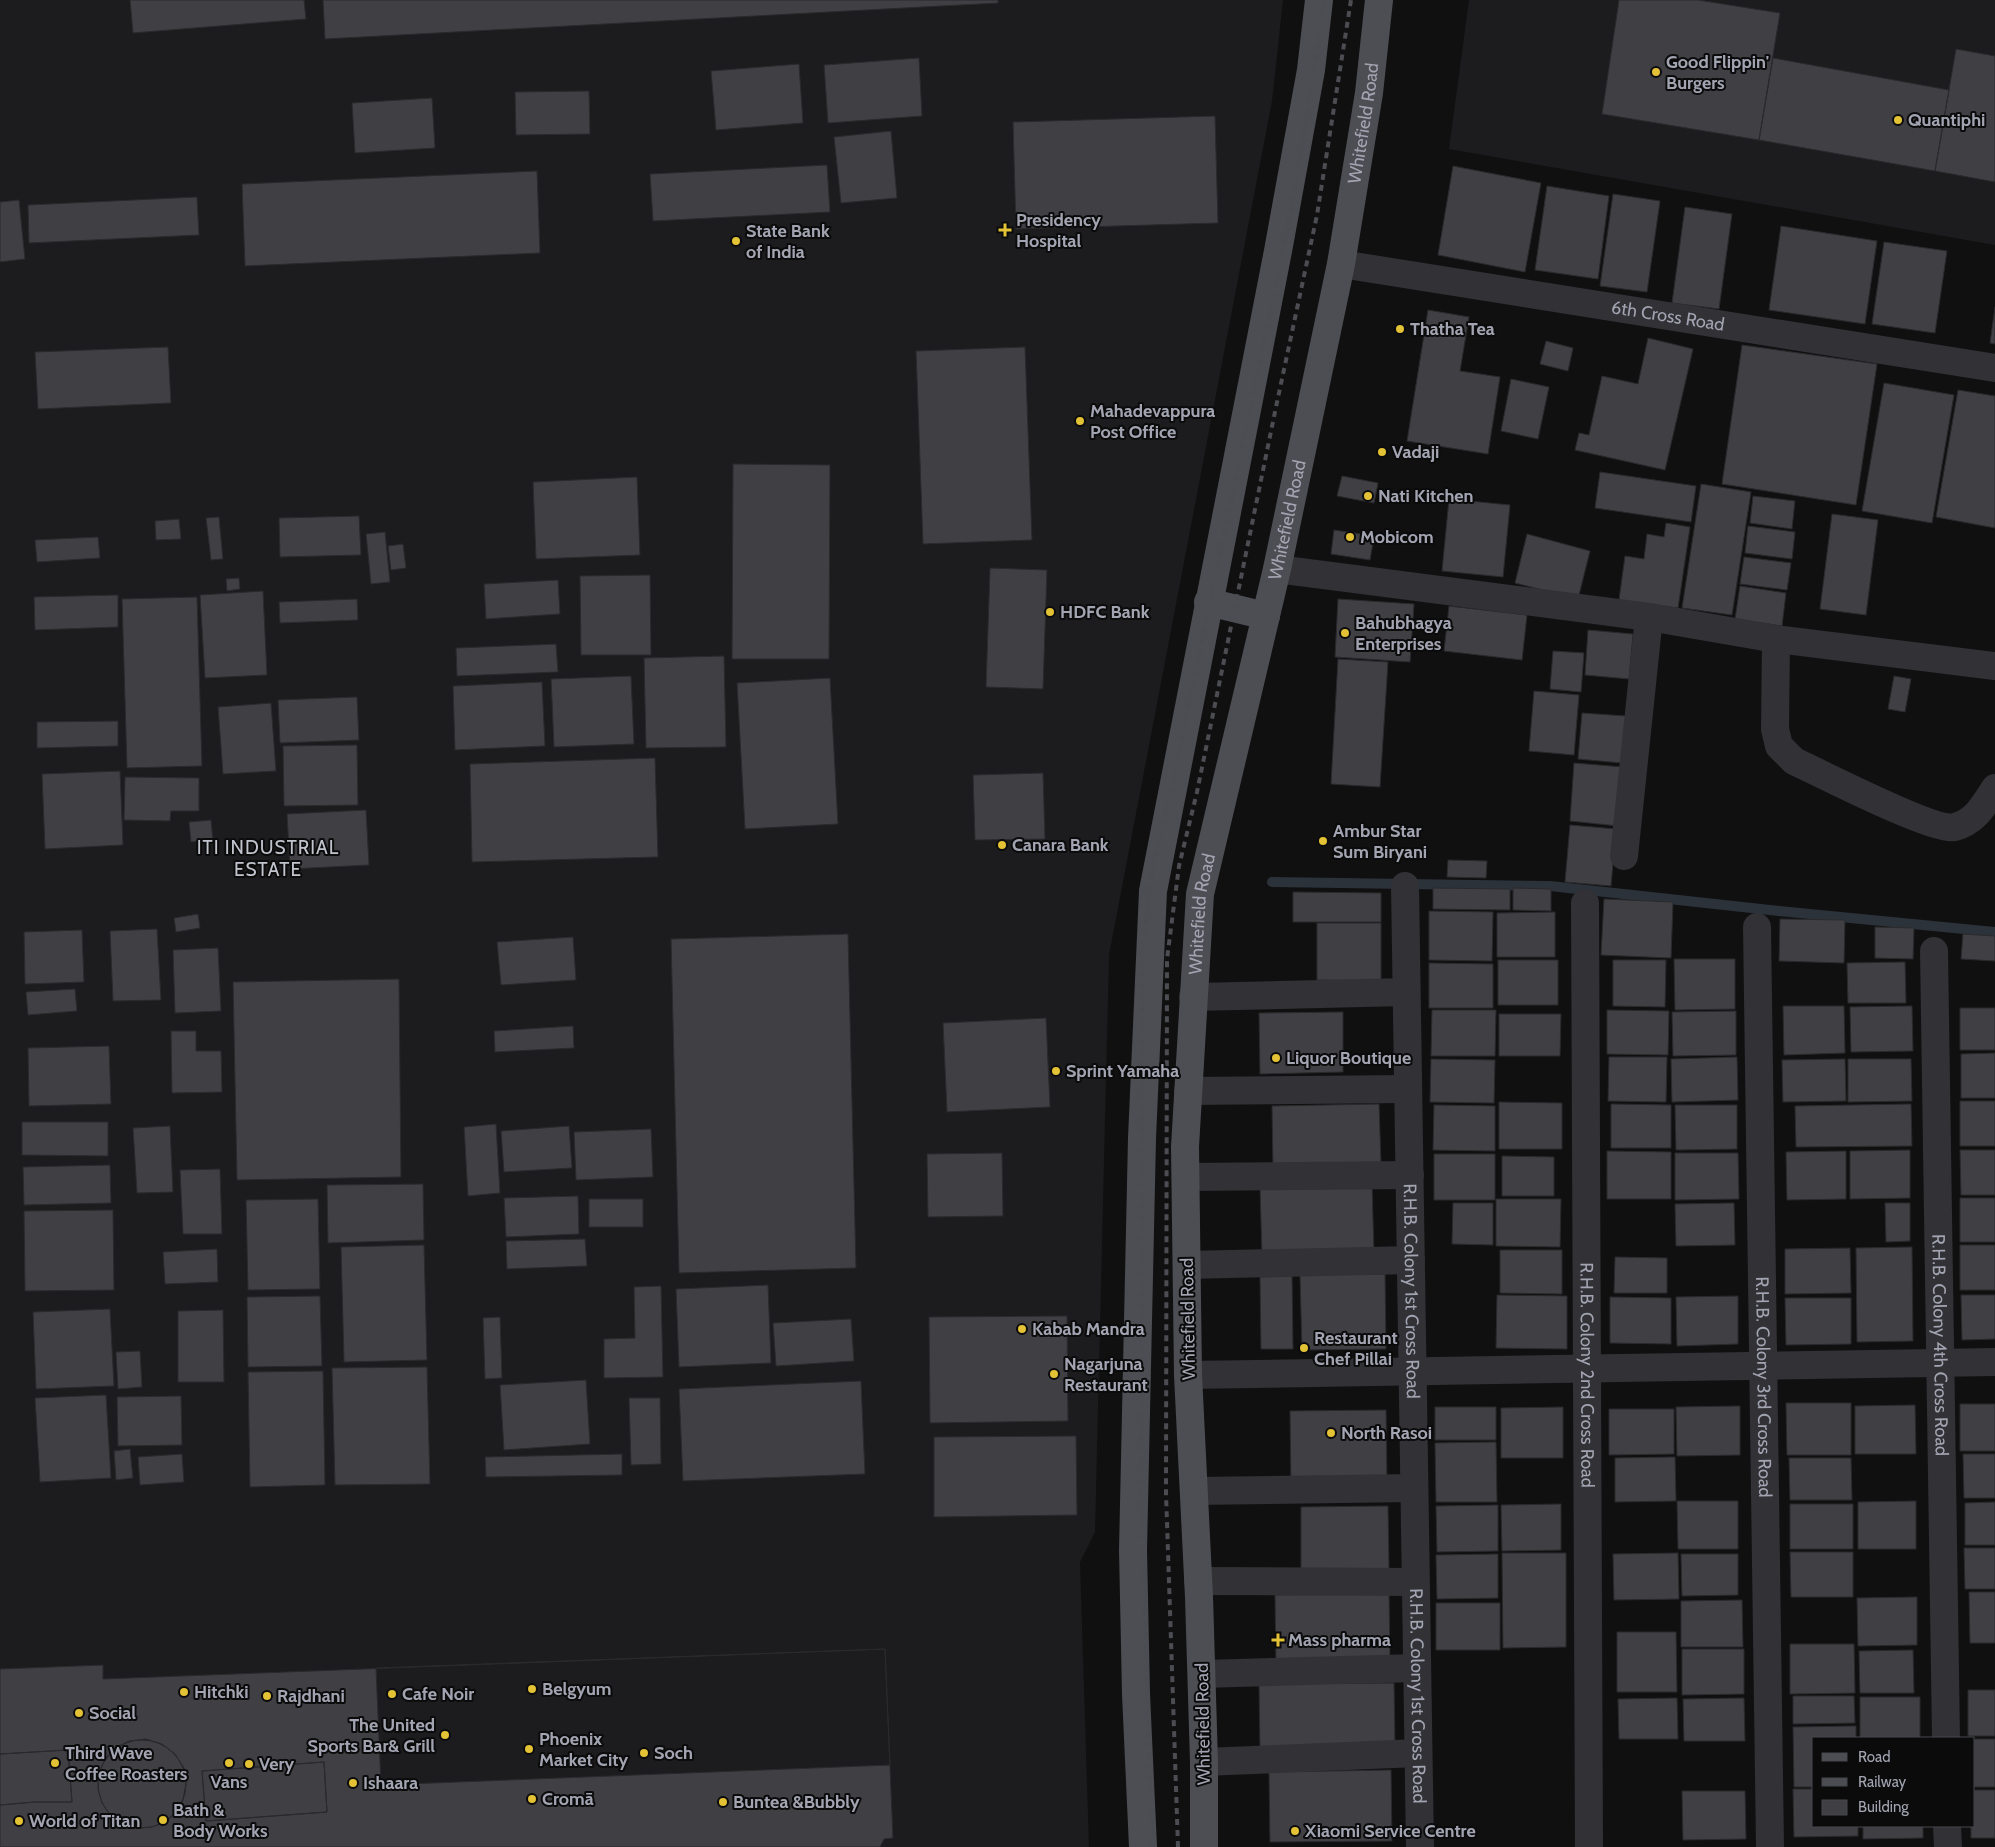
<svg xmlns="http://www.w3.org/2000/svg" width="1995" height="1847" font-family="Cabin,sans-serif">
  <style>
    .built { fill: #1c1c1e }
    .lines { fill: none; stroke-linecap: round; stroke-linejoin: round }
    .stream { stroke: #2c323a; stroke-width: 10 }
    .building { fill: #3f3f44; stroke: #2a2a2d; fill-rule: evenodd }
    .minor { stroke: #313136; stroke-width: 28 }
    .primary { stroke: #4d4e54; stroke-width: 28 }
    .rail { stroke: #4c4d52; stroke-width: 4; stroke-dasharray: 6 5; stroke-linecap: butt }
    .poi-dot { fill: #e3c235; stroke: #0b0b0c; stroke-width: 2 }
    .labels { text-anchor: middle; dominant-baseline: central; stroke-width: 4; stroke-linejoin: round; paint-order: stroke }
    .poi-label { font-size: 18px; font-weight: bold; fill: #a2a4b1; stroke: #0b0b0c; text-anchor: start }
    .street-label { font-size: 18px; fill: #a2a4b1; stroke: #0b0b0c }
    .neighbourhood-label { font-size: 19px; letter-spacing: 1px; fill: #c2c4cd; stroke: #0b0b0c }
  </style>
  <rect width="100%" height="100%" fill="#101011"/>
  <!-- built -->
  <path class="built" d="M0 0H1283L1272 101 1109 955 1095 1532 1080 1562 1089 1847H0Z
    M1469 0H1995V245L1449 149Z"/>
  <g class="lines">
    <!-- stream -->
    <path class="stream" d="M1272 882 1550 886 1779 911 1995 932"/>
  </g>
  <!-- building -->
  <path class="building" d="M130 0H304L306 19 133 33Z
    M323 0H998V3L325 39Z
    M1619 0H1698L1780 13 1759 140 1602 114Z
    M1956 49 1995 56V182L1935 171Z
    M919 58 922 116 828 123 824 65Z
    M1773 58 1949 90 1935 171 1759 140Z
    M799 64 803 123 716 130 711 71Z
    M589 91 590 134 516 135 515 92Z
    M432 98 435 148 355 153 352 103Z
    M1215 116 1218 223 1016 229 1013 122Z
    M891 131 897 198 841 203 834 137Z
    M827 165 830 212 653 221 650 174Z
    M1453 166 1541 183 1525 272 1438 255Z
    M537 171 540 253 245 266 242 184Z
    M1547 186 1609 196 1598 279 1535 270Z
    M1613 194 1660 201 1647 292 1600 286Z
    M197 197 199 235 29 243 28 205Z
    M19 200 25 259 0 262V202Z
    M1685 207 1732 214 1719 309 1672 303Z
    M1781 226 1877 241 1865 324 1769 310Z
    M1884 242 1947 251 1935 333 1872 324Z
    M1995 307V344L1990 343Z
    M1428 310 1469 317 1460 371 1500 377 1488 454 1407 441Z
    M1648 338 1693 349 1665 470 1575 450 1579 433 1589 435 1602 376 1638 384Z
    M1546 341 1573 348 1568 371 1540 364Z
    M1742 345 1877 364 1856 505 1722 484Z
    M168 347 171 403 38 409 35 352Z
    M1025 347 1032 540 923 544 916 351Z
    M1511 379 1549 387 1538 439 1501 431Z
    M1884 383 1954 395 1932 523 1862 511Z
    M1958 390 1995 396V528L1936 517Z
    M733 464 830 465 829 659H732Z
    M1600 472 1696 486 1691 522 1595 508Z
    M1342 476 1378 483 1374 503 1337 496Z
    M637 477 640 555 536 559 533 482Z
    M1701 484 1751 492 1732 615 1682 608Z
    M1753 496 1795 501 1792 529 1750 523Z
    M1449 499 1510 505 1503 577 1442 571Z
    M1832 514 1878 520 1866 615 1820 609Z
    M359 516 361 555 280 557 279 518Z
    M219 517 223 559 211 560 206 518Z
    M179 519 181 539 156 540 155 521Z
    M1666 523 1690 527 1678 608 1619 600 1625 556 1644 559 1647 534 1664 537Z
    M1748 526 1795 532 1792 559 1745 553Z
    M1334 530 1374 536 1370 560 1331 554Z
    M385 532 390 582 371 584 366 534Z
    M1527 534 1590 551 1578 599 1515 583Z
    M98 537 100 558 37 562 35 540Z
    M403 544 406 568 391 570 388 546Z
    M1744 557 1791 563 1787 590 1740 584Z
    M990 568 1047 570 1043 689 986 687Z
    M650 575 651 655H581L580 576Z
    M239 578 240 589 227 591 226 579Z
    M558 580 560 614 486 619 484 584Z
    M1740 586 1786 593 1782 626 1735 619Z
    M263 591 267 675 205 678 200 595Z
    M118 595V627L35 630 34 597Z
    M197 597 202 766 127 768 122 599Z
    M357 599 358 620 280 623 279 602Z
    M1338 599 1414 604 1410 662 1335 657Z
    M1449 606 1527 615 1522 660 1444 651Z
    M1588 630 1633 634 1629 679 1585 675Z
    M556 644 558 672 457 676 456 648Z
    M1553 651 1584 653 1581 692 1550 689Z
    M724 656 726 747 646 748 644 658Z
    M1338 659 1388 662 1380 787 1331 784Z
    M631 676 634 744 554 747 551 679Z
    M1894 676 1911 679 1905 712 1888 709Z
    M830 678 838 824 745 829 737 683Z
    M542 682 545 746 455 750 453 686Z
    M1534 691 1579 695 1574 755 1529 751Z
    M357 697 359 740 280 743 278 700Z
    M271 703 276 771 223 774 218 707Z
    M1582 713 1626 716 1622 763 1578 759Z
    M118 721V746L37 748V722Z
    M357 745 358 805 284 806 283 746Z
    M655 758 658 857 472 862 470 764Z
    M1574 763 1623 767 1618 826 1570 821Z
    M120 771 123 845 45 849 42 774Z
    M1043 773 1045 839 975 840 973 775Z
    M125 777 199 778V811H171L170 821 124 820Z
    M366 810 369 865 290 869 287 814Z
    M211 820 213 840 191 842 189 822Z
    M1570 825 1616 829 1611 886 1565 882Z
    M1448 860 1487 861 1486 878 1447 877Z
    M1433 888 1510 889V910L1433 909Z
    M1513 888 1551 889V911L1513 910Z
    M1293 892 1381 893V922H1293Z
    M1604 899 1673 902 1671 958 1601 955Z
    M1429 911 1493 912 1492 961 1429 960Z
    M1555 912V957H1497V913Z
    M198 914 200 928 176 932 174 918Z
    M1780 919 1845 920 1844 963 1779 961Z
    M1317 923H1381V981L1317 980Z
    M1875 927 1914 928 1913 959 1875 958Z
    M157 929 161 1000 113 1001 110 931Z
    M82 930 84 982 25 984 24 932Z
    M848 934 856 1268 679 1273 671 939Z
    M1963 934 1995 936V961L1961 959Z
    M573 937 576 980 501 985 497 942Z
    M218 948 221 1011 175 1013 173 950Z
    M1674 959H1735V1009L1675 1010Z
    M1498 960H1558V1005H1498Z
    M1613 960H1666L1665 1007 1613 1006Z
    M1905 962 1906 1003H1848L1847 963Z
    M1429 963 1493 964V1008H1429Z
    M399 979 401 1177 237 1180 233 982Z
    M75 989 77 1011 28 1015 26 992Z
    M1783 1006H1844L1845 1053 1784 1055Z
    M1912 1006 1913 1051 1851 1052 1850 1007Z
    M1960 1008H1995V1050H1960Z
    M1432 1010H1496L1495 1056H1431Z
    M1607 1010 1669 1011 1668 1055 1607 1054Z
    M1736 1011V1055L1673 1056 1672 1012Z
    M1343 1012V1072L1260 1074 1259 1013Z
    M1499 1014H1561L1560 1056H1499Z
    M1046 1018 1050 1107 947 1112 943 1023Z
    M573 1026 574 1048 495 1052 494 1031Z
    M171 1031H196V1051H221L222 1092 172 1093Z
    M109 1046 111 1104 29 1106 28 1048Z
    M1995 1053V1098H1961V1054Z
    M1609 1057H1667L1666 1102 1608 1101Z
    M1737 1057 1738 1100 1672 1102 1671 1059Z
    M1431 1059 1495 1060 1494 1103 1430 1102Z
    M1845 1059 1846 1101 1783 1102 1782 1060Z
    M1848 1059H1911L1912 1101 1848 1102Z
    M1960 1101H1995V1146H1960Z
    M1499 1102 1562 1103V1149H1499Z
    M1379 1104 1381 1164 1273 1166 1272 1106Z
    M1611 1104 1671 1105V1148H1611Z
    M1911 1104 1912 1146 1796 1147 1795 1106Z
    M1434 1105 1495 1106V1151L1433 1150Z
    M1675 1105H1737V1149L1676 1150Z
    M22 1122H108V1156L22 1155Z
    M496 1124 500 1193 468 1196 464 1127Z
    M170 1126 173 1192 137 1193 133 1128Z
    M569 1126 572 1168 504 1172 501 1131Z
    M651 1129 653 1177 576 1180 574 1132Z
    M1910 1150V1198L1850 1199V1151Z
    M1960 1150H1995V1195H1961Z
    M1607 1151 1671 1152V1199H1607Z
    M1846 1151V1199L1787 1200 1786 1152Z
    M1002 1153 1003 1216 928 1217 927 1154Z
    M1675 1153H1738L1739 1199 1675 1200Z
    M1434 1154H1495V1200H1434Z
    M1502 1156 1554 1157V1196H1502Z
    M110 1165 111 1203 24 1205 23 1167Z
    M220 1169 222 1234H183L180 1170Z
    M423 1184 424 1240 328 1243 327 1185Z
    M1372 1184 1374 1254 1262 1256 1260 1186Z
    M578 1196 579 1234 506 1237 504 1198Z
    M1960 1198H1995V1242H1960Z
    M318 1199 320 1289 248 1290 246 1200Z
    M589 1199H643V1227H589Z
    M1496 1199H1561L1560 1247 1496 1246Z
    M1453 1203H1493V1245L1452 1244Z
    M1734 1203 1735 1245 1676 1246 1675 1204Z
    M1885 1203H1910V1241L1886 1242Z
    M113 1210 114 1290 25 1291 24 1211Z
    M585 1239 587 1266 507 1269 506 1241Z
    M424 1245 427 1360 344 1362 341 1247Z
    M1960 1245H1995V1290H1960Z
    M1912 1247 1913 1341 1857 1342 1856 1248Z
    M1850 1248 1851 1293 1785 1294V1249Z
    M217 1249 218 1282 165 1284 163 1252Z
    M1500 1250H1562V1294L1500 1293Z
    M1615 1257 1667 1258V1293H1614Z
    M1385 1274 1386 1349 1302 1350 1300 1275Z
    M1292 1276 1293 1349H1261L1260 1277Z
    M768 1285 771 1363 679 1367 676 1289Z
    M661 1286 663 1377 604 1378V1339L635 1338 634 1287Z
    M1497 1295 1567 1296V1349L1496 1348Z
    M1961 1295H1995V1339L1962 1340Z
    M320 1296 322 1366 248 1367 247 1297Z
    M1738 1296V1344L1677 1346 1676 1297Z
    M1610 1297 1671 1298V1344L1610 1343Z
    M1785 1298H1851V1344L1786 1345Z
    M110 1309 114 1386 36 1389 33 1312Z
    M223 1310 224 1382H178V1311Z
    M1067 1316 1068 1421 930 1423 929 1317Z
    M500 1317 502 1378 485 1379 483 1318Z
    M851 1319 854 1361 776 1366 773 1323Z
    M140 1351 142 1387 118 1389 116 1352Z
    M427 1367 430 1484 335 1485 332 1368Z
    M323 1371 325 1485 250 1487 248 1372Z
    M586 1380 590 1444 504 1450 500 1385Z
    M861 1381 865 1474 683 1481 679 1389Z
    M106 1395 111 1478 40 1482 35 1398Z
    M181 1396 182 1445 118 1446 117 1397Z
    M629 1398H660L661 1464 631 1465Z
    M1786 1403H1851V1455H1787Z
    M1960 1404H1995V1451H1960Z
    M1915 1405 1916 1454H1855V1406Z
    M1740 1406V1455L1677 1456 1676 1407Z
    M1435 1407H1496V1440H1435Z
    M1563 1407V1458H1501V1408Z
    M1609 1409H1674V1454L1609 1455Z
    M1386 1410 1387 1483 1291 1484 1290 1411Z
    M1076 1436 1077 1515 934 1517V1437Z
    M1496 1442 1497 1502H1436L1435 1443Z
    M130 1449 133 1478 116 1480 114 1451Z
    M182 1454 184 1482 140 1485 138 1457Z
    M622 1454V1475L486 1477 485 1457Z
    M1963 1454H1995V1498H1964Z
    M1675 1457 1676 1501 1615 1502V1458Z
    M1789 1458H1851L1852 1500H1790Z
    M1677 1501H1738V1549H1678Z
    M1916 1501V1549H1858V1502Z
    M1995 1502V1545H1965V1503Z
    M1561 1504V1550L1502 1551 1501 1505Z
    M1790 1504H1853V1549H1790Z
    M1498 1505V1551L1437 1552 1436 1506Z
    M1388 1506 1389 1569 1301 1570V1507Z
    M1964 1548H1995V1589H1965Z
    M1790 1552H1853V1597H1791Z
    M1502 1553H1566V1647L1503 1648Z
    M1678 1553 1679 1599 1614 1600 1613 1554Z
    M1498 1554V1598L1437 1599 1436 1555Z
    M1681 1554H1738V1595L1682 1596Z
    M1969 1592H1995V1643H1970Z
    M1389 1594 1390 1661 1276 1662 1275 1595Z
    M1917 1597V1645L1858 1646 1857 1598Z
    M1742 1600 1743 1647H1681V1601Z
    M1436 1603H1500V1650H1436Z
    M1617 1632H1676L1677 1692H1617Z
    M1790 1644H1854L1855 1693 1790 1694Z
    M885 1649 893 1838 884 1839 880 1847H0V1805L35 1802H72L68 1750 0 1754V1669L103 1665V1679ZM146 1739 162 1744 175 1754 184 1768 186 1784 183 1799 176 1812 165 1822 152 1827 137 1828 123 1824 111 1816 102 1803 98 1789 99 1773 105 1759 115 1748 129 1741ZM324 1762 327 1812 206 1821 202 1771Z
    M885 1649 890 1765 381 1785 376 1668Z
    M1682 1649H1744V1694L1682 1695Z
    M1913 1650 1914 1693H1860L1859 1651Z
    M1394 1683 1395 1747 1260 1748 1259 1684Z
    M1968 1690H1995V1736H1968Z
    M1793 1696H1854L1855 1723 1793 1724Z
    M1860 1697H1920V1738H1860Z
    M1677 1698 1678 1739H1619L1618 1699Z
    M1744 1698 1745 1741H1684L1683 1699Z
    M1856 1726V1738H1814V1787H1794L1793 1727Z
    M1974 1739H1995V1787H1974Z
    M98 1784a44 44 0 1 1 88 0a44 44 0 1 1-88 0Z
    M68 1750 72 1802H35L0 1805V1754Z
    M324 1762 327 1812 206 1821 202 1771Z
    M1391 1770 1392 1841 1270 1842 1269 1772Z
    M1793 1789H1814V1826H1858V1836L1794 1837Z
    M1974 1790H1995V1838H1971V1826H1974Z
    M1682 1791H1745L1746 1839 1683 1840Z
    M1863 1826H1923V1838L1863 1839Z"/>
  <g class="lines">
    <!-- minor -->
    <g class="minor">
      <path id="s1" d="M1341 264 1995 368"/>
      <path d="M1277 569 1649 617 1776 639 1775 729 1779 746 1794 761C1820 773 1934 832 1955 827 1976 821 1984 805 1995 788"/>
      <path d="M1776 639 1995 666"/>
      <path d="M1624 856 1649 617"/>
      <path id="s2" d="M1405 886 1420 1847"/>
      <path id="s3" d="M1585 903 1589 1847"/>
      <path id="s4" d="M1757 927 1770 1847"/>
      <path id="s5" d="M1934 951 1946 1738"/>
      <path d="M1193 997 1406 992"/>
      <path d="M1188 1091 1408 1089"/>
      <path d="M1186 1177 1410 1175"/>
      <path d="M1187 1265 1411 1260"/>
      <path d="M1188 1375 1995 1362"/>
      <path d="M1194 1491 1414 1488"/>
      <path d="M1198 1581 1415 1582"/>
      <path d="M1202 1674 1417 1668"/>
      <path d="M1204 1762 1418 1753"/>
      <path d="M1947 1826 1948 1847"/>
    </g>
    <!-- primary -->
    <g class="primary">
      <path d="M1208 602 1266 616"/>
      <path d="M1143 1847 1136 1694 1133 1550 1142 1138 1153 891 1278 251 1311 70 1319 0"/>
      <path id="s6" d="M1204 1847V1762L1199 1597 1188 1375 1185 1147 1200 894 1277 569 1341 264 1369 93 1379 0"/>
    </g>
    <!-- rail -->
    <path class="rail" d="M1152 1847 1141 1494 1142 957 1153 861 1172 786 1291 211 1325 0
      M1178 1847 1166 1493 1167 959 1179 866 1197 792 1276 407 1317 215 1351 0"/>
  </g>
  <!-- markers -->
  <g class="poi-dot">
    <circle cx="1656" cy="72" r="5"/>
    <circle cx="1898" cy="120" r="5"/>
    <path d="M1002.5 222.5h5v5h5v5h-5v5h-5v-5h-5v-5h5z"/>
    <circle cx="736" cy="241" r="5"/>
    <circle cx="1400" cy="329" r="5"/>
    <circle cx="1080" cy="421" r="5"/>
    <circle cx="1382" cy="452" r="5"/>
    <circle cx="1368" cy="496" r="5"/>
    <circle cx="1350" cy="537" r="5"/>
    <circle cx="1050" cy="612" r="5"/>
    <circle cx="1345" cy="633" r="5"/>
    <circle cx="1323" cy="841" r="5"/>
    <circle cx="1002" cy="845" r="5"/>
    <circle cx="1276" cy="1058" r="5"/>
    <circle cx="1056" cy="1071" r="5"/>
    <circle cx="1022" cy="1329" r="5"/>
    <circle cx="1304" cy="1348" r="5"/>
    <circle cx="1054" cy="1374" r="5"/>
    <circle cx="1331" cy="1433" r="5"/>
    <path d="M1275.5 1632.5h5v5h5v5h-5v5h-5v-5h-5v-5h5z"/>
    <circle cx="532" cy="1689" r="5"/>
    <circle cx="184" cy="1692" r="5"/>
    <circle cx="392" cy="1694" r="5"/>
    <circle cx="267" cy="1696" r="5"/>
    <circle cx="79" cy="1713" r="5"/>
    <circle cx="445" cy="1735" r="5"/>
    <circle cx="529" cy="1749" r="5"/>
    <circle cx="644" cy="1753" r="5"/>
    <circle cx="55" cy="1763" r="5"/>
    <circle cx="229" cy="1763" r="5"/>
    <circle cx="249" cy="1764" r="5"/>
    <circle cx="353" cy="1783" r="5"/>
    <circle cx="532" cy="1799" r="5"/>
    <circle cx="723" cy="1802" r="5"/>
    <circle cx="163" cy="1820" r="5"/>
    <circle cx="19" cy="1821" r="5"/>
    <circle cx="1295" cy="1831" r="5"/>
  </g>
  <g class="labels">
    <!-- poi labels -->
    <g class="poi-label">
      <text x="1666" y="62">Good Flippin'<tspan x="1666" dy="21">Burgers</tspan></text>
      <text x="1908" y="120">Quantiphi</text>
      <text x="1016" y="220">Presidency<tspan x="1016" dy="21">Hospital</tspan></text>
      <text x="746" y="231">State Bank<tspan x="746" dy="21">of India</tspan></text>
      <text x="1410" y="329">Thatha Tea</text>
      <text x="1090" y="411">Mahadevappura<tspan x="1090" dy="21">Post Office</tspan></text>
      <text x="1392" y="452">Vadaji</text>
      <text x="1378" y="496">Nati Kitchen</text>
      <text x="1360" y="537">Mobicom</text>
      <text x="1060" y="612">HDFC Bank</text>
      <text x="1355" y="623">Bahubhagya<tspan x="1355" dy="21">Enterprises</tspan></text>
      <text x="1333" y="831">Ambur Star<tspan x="1333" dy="21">Sum Biryani</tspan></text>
      <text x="1012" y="845">Canara Bank</text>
      <text x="1286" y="1058">Liquor Boutique</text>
      <text x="1066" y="1071">Sprint Yamaha</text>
      <text x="1032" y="1329">Kabab Mandra</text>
      <text x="1314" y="1338">Restaurant<tspan x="1314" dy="21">Chef Pillai</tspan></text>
      <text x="1064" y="1364">Nagarjuna<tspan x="1064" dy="21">Restaurant</tspan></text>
      <text x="1341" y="1433">North Rasoi</text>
      <text x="1288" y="1640">Mass pharma</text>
      <text x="542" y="1689">Belgyum</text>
      <text x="194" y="1692">Hitchki</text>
      <text x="402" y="1694">Cafe Noir</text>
      <text x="277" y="1696">Rajdhani</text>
      <text x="89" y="1713">Social</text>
      <text x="435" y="1725" text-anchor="end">The United<tspan x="435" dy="21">Sports Bar&amp; Grill</tspan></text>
      <text x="539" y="1739">Phoenix<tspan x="539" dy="21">Market City</tspan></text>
      <text x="65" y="1753">Third Wave<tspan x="65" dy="21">Coffee Roasters</tspan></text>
      <text x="654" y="1753">Soch</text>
      <text x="259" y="1764">Very</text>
      <text x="229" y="1782" text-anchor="middle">Vans</text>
      <text x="363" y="1783">Ishaara</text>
      <text x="542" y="1799">Cromā</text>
      <text x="733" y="1802">Buntea &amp;Bubbly</text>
      <text x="173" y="1810">Bath &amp;<tspan x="173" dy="21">Body Works</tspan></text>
      <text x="29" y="1821">World of Titan</text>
      <text x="1305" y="1831">Xiaomi Service Centre</text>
    </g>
    <!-- street labels -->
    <g class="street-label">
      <text stroke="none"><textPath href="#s6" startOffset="1742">Whitefield Road</textPath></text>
      <text stroke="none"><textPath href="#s1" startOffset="331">6th Cross Road</textPath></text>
      <text stroke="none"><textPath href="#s6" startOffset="1338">Whitefield Road</textPath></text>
      <text stroke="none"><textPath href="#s6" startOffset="934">Whitefield Road</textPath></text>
      <text stroke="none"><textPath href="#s2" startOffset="405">R.H.B. Colony 1st Cross Road</textPath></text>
      <text transform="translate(1188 1319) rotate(-91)">Whitefield Road</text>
      <text stroke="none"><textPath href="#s5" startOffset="394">R.H.B. Colony 4th Cross Road</textPath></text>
      <text stroke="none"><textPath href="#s3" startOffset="472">R.H.B. Colony 2nd Cross Road</textPath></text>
      <text stroke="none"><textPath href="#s4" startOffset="460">R.H.B. Colony 3rd Cross Road</textPath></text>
      <text stroke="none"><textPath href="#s2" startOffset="810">R.H.B. Colony 1st Cross Road</textPath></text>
      <text transform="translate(1203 1724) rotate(-91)">Whitefield Road</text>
    </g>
    <!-- neighbourhood labels -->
    <g class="neighbourhood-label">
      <text x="268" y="847">ITI INDUSTRIAL<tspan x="268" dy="22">ESTATE</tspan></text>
    </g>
  </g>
  <!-- legend -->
  <rect x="1812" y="1737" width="162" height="90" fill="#0b0b0c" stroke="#47484e"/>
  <rect x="1822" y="1753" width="25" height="8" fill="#4d4e54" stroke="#47484e"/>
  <text x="1858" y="1762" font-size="15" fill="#a2a4b1">Road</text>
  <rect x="1822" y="1778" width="25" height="8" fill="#4c4d52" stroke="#47484e"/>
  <text x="1858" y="1787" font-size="15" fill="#a2a4b1">Railway</text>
  <rect x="1822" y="1800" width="25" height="15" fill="#3f3f44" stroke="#47484e"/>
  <text x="1858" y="1812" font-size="15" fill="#a2a4b1">Building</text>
</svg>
